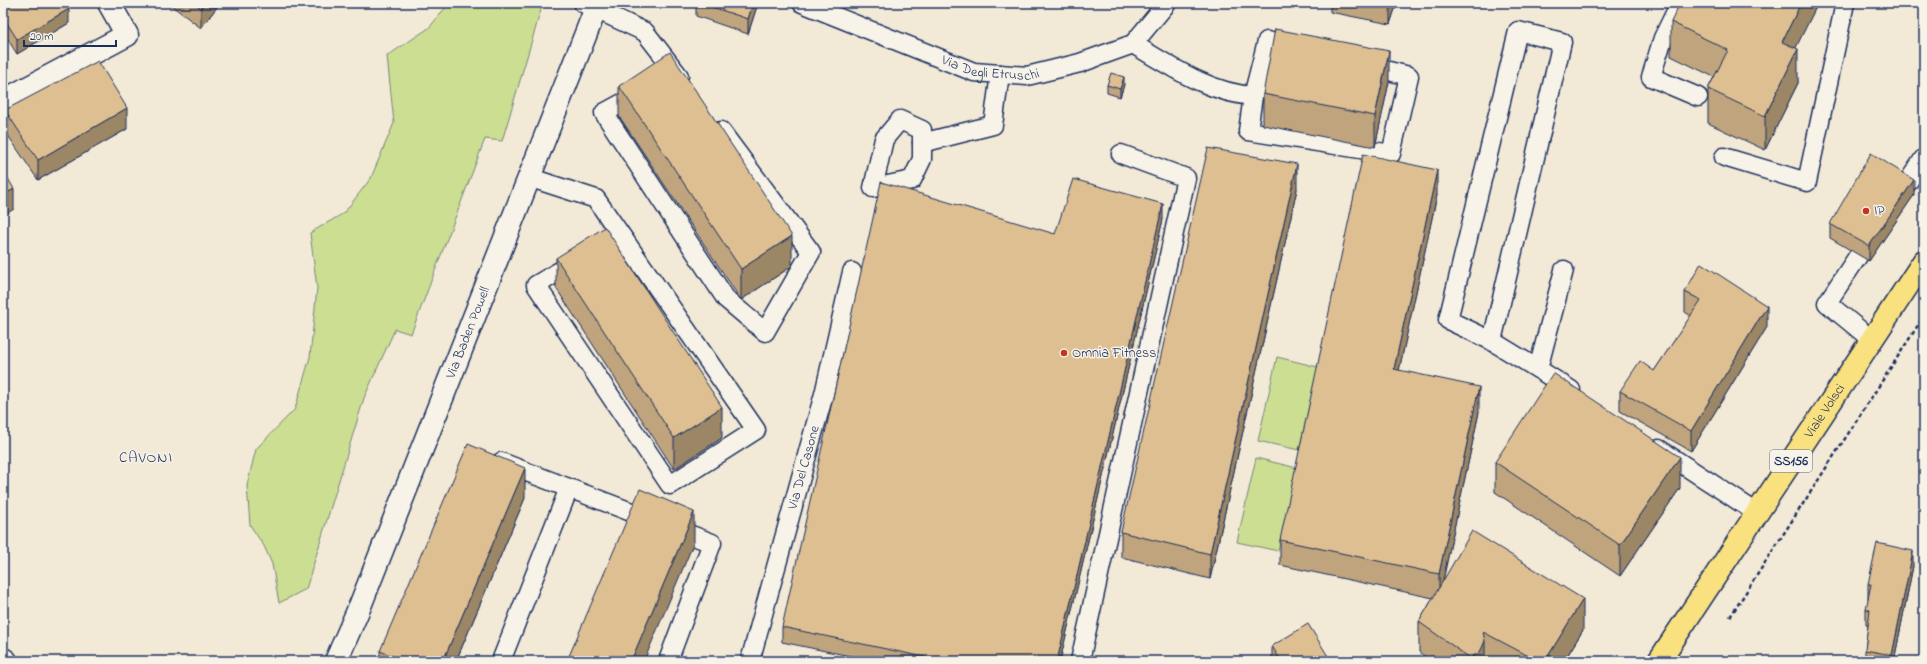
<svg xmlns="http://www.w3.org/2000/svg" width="1927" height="664" font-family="'Indie Flower',sans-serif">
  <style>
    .green { fill: #ccde92; stroke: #748678 }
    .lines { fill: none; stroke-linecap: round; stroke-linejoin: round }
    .lane-casing { stroke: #1b2f5e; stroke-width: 21 }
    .street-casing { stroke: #1b2f5e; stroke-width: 25 }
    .primary-casing { stroke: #1b2f5e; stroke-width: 25 }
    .path { stroke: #1b2f5e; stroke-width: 2.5; stroke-dasharray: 4 3; stroke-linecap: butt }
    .lane { stroke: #f7f3e8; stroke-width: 18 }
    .street { stroke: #f7f3e8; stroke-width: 22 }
    .primary { stroke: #fae180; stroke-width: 22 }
    .wall { fill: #bfa47d; stroke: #1b2f5e }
    .shaded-wall { fill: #9b8666; stroke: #1b2f5e }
    .building { fill: #debf91; stroke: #1b2f5e }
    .poi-dot { fill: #c8321e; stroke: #f7f3e8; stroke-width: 1.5 }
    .labels { text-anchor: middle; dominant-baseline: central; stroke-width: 3; stroke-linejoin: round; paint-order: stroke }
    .shield { fill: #f7f3e8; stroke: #5d6a87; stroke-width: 1 }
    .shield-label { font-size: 13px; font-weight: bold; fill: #1b2f5e }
    .street-label { font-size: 14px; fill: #1b2f5e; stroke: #f7f3e8 }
    .poi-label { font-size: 14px; fill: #1b2f5e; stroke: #f7f3e8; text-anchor: start }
    .neighbourhood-label { font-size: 15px; letter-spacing: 1px; fill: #1b2f5e; stroke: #f7f3e8 }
  </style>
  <rect width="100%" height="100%" fill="#f2e9d7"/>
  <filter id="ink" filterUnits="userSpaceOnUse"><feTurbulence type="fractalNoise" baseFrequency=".025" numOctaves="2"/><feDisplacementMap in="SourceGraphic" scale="8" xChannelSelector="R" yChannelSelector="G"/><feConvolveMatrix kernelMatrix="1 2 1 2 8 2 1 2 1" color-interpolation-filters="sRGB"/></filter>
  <g filter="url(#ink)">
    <!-- green -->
    <path class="green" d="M449 3H543L502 141 485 139 411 334 395 329 364 398 306 589 279 603 272 564 264 546 250 525 247 485 256 449 295 409 310 357 317 288 310 233 344 213 371 178 394 123 387 56 429 28Z
      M1277 357 1318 367 1299 450 1258 441Z
      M1256 458 1297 468 1278 551 1237 542Z"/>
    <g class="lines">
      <!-- lane casing -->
      <g class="lane-casing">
        <g id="lane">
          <path d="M583 3 645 32 679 76"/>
          <path id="s1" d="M802 3 974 72 1027 76 1080 63 1133 44 1167 3"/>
          <path d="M1680 3 1663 38 1651 77 1698 97"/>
          <path d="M1267 41 1409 76 1391 154 1248 131 1253 96Z"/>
          <path d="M1133 44C1170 66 1209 93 1253 96"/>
          <path d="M639 94 604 113 726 299 765 332 811 252 721 131"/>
          <path d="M900 120 922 130V159L912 180 873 188 884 139Z"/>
          <path d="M922 143 993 125 1000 74"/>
          <path d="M1724 157 1807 182 1845 3"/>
          <path d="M528 177 596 199 756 430 670 485 536 285 621 235"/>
          <path d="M1898 197 1924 158"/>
          <path d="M1564 270 1538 369 1571 390"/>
          <path d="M1872 340 1827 303 1872 235"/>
          <path d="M1492 341 1448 320 1518 31 1562 42 1492 341 1538 369"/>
          <path d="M1659 449 1757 513"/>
          <path d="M501 462 712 543 668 661"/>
          <path d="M501 661 569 488"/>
          <path id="s2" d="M750 661 824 394 852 272"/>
          <path d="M1080 661 1186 178 1121 154"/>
        </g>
      </g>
      <!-- street casing -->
      <g class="street-casing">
        <g id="street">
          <path d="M3 101 127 35 109 3"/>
          <path d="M3 659 6 661"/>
          <path id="s3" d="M336 661 360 606 598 3"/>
        </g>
      </g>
      <!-- primary casing -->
      <g class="primary-casing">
        <g id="primary">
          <path id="s4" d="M1659 661 1924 261"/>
        </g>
      </g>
      <!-- path -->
      <path class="path" d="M1730 617 1924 316"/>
      <!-- lane -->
      <use href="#lane" class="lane"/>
      <!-- street -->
      <use href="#street" class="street"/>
      <!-- primary -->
      <use href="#primary" class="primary"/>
    </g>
    <!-- wall -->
    <path class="wall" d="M3 3 69 23 17 54 3 32Z
      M168 3H220L201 28Z
      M696 3H758L748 34 696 16Z
      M1330 3H1397L1390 24 1330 12Z
      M1818 3 1795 48 1798 83 1765 150 1708 123V89L1714 77 1671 56V22Z
      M1389 82 1375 147 1263 125V94Z
      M1107 85H1124L1120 97 1107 93Z
      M619 86 792 266 741 300 619 116Z
      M5 110 127 129 38 180 5 131Z
      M1297 189 1210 579 1121 557V532Z
      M1437 195 1399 370 1479 412 1443 580 1583 630 1564 661H1431L1419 652V622L1433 598 1280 565V540Z
      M1914 195 1869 261 1830 238V224Z
      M1163 219 1060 661H874L782 642V627Z
      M556 258 722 438 674 469 556 288Z
      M1685 292 1767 327 1691 451 1620 411V391L1654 371 1691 316 1685 312Z
      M1495 462 1680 488 1620 576 1495 492Z
      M525 498 456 661H380V651Z
      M1913 566 1894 661H1865V650L1868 625 1866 624V609L1869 599H1868V584Z
      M1272 646 1331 661H1272Z"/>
    <!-- shaded-wall -->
    <path class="shaded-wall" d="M204 3H220L201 28V8Z
      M753 3H758L748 34V19Z
      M1390 3H1397L1390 24Z
      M1801 3H1818L1782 76V42Z
      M69 9V23L17 54V39Z
      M1798 49V83L1765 150V116Z
      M1389 51V82L1375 147V116Z
      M1124 77V85L1120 97V89Z
      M127 108V129L38 180V160Z
      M1297 164V189L1210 579V554Z
      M1437 170V195L1394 394V369Z
      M1914 180V195L1869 261V246Z
      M14 189V209L3 216V195Z
      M1163 204V219L1060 661H1057Z
      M792 236V266L741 300V269Z
      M1767 306V327L1691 451V431Z
      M1479 387V412L1439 599V574Z
      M722 407V438L674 469V438Z
      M1680 457V488L1620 576V545Z
      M525 468V498L456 661H443Z
      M694 512V542L644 661H631Z
      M1913 551V566L1894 661H1892V655Z
      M1583 599V630L1564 661H1545Z
      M1485 641V661H1470V658Z"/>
    <!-- building -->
    <path class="building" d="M3 3H66L69 9 17 39 3 17Z
      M194 3H204L201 8Z
      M700 3H753L748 19Z
      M1680 3H1801L1782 42 1798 49 1765 116 1708 89 1728 50 1671 22Z
      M1275 29 1389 51 1375 116 1263 94Z
      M670 52 792 236 741 269 619 86Z
      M98 61 127 108 38 160 5 110Z
      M1111 73 1124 77 1120 89 1107 85Z
      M1208 148 1297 164 1210 554 1121 532Z
      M1871 153 1914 180 1869 246 1830 224Z
      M1363 154 1437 170 1394 369 1479 387 1439 574 1280 540Z
      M3 170 14 189 3 195Z
      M1073 179 1163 204 1057 661H943L782 627 881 182 1055 234Z
      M605 227 722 407 674 438 556 258Z
      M1701 263 1767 306 1691 431 1620 391 1640 361 1654 371 1701 300 1685 292Z
      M1553 373 1680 457 1620 545 1495 462Z
      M468 444 525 468 443 661H405L380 651Z
      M640 489 694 512 631 661H567Z
      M1472 531 1583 599 1545 661H1538L1483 632 1485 641 1480 652 1470 658 1419 622Z
      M1877 543 1913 551 1892 655 1865 650 1870 610 1866 609 1871 584H1868Z
      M1308 624 1331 661H1281L1272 646Z
      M1195 656 1198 661H1187Z"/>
  </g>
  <!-- markers -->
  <g class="poi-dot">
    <circle cx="1866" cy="211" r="4"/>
    <circle cx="1064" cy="353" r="4"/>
  </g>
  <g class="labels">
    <!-- shield labels -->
    <rect class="shield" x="1770" y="450" width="42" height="22" rx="3"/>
    <g class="shield-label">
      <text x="1791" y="461">SS156</text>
    </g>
    <!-- street labels -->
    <g class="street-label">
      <text stroke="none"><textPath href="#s1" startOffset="201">Via Degli Etruschi</textPath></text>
      <text stroke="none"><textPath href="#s3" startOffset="354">Via Baden Powell</textPath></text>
      <text stroke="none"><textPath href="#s4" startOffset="300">Viale Volsci</textPath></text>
      <text stroke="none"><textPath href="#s2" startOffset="201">Via Del Casone</textPath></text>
    </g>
    <!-- poi labels -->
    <g class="poi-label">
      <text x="1874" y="211">IP</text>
      <text x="1072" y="353">Omnia Fitness</text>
    </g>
    <!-- neighbourhood labels -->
    <g class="neighbourhood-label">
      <text x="146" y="458">CAVONI</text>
    </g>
  </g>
  <!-- margin -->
  <rect width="1927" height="664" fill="none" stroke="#f7f3e8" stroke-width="16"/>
  <rect x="8" y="8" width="1911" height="648" fill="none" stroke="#1b2f5e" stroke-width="1.5" filter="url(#ink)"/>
  <!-- scale -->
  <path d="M24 40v6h92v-6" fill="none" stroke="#1b2f5e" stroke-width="2"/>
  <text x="30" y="40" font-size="12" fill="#1b2f5e" stroke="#f7f3e8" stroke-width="3" paint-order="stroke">20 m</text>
</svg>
